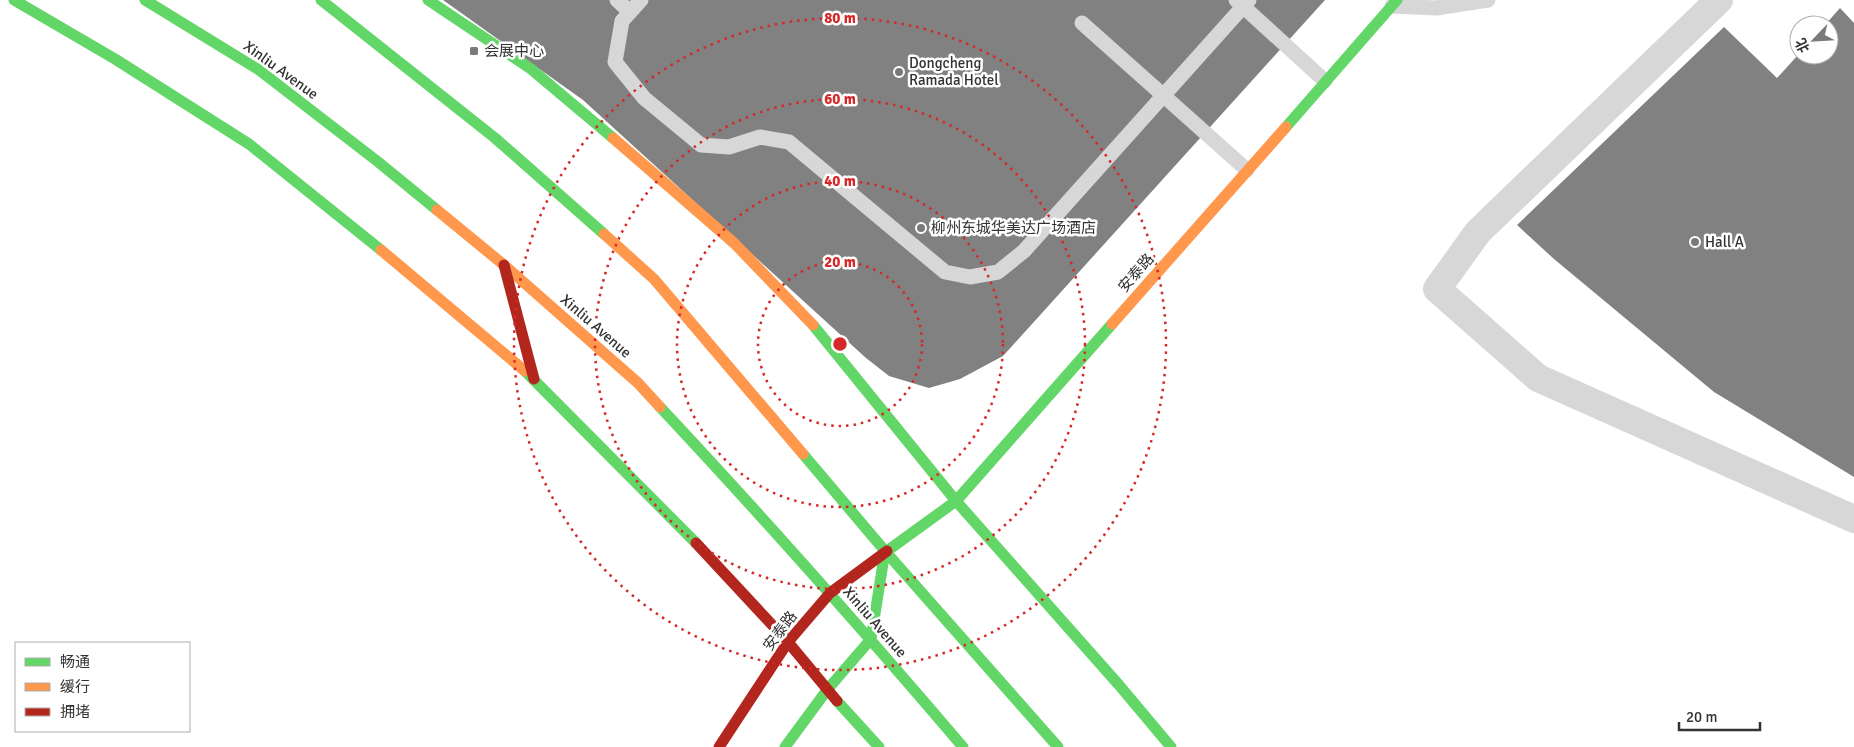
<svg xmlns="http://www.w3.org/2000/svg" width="1854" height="747" font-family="Signika,'Noto Sans SC',sans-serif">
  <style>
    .building { fill: #818181 }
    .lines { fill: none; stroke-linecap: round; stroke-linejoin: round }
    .lane { stroke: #d7d7d7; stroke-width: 15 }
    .street { stroke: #d7d7d7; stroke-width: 28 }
    .fast { stroke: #63d668; stroke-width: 11 }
    .slow { stroke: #ff974d; stroke-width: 11 }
    .jam { stroke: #b3261e; stroke-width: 11 }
    .ring { fill: none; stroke: #d62828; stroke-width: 2.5; stroke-dasharray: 2.5 5 }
    .poi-dot { fill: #7a7a7a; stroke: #fff; stroke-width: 2 }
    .labels { text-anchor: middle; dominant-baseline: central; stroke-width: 5; stroke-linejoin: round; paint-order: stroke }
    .poi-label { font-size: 15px; fill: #333; stroke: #fff; text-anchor: start }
    .street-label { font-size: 15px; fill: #333; stroke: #fff }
    .centre { fill: #d62828; stroke: #fff; stroke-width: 2.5 }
    .ring-label { font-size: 15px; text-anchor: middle; font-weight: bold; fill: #d62828; stroke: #fff; stroke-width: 5; stroke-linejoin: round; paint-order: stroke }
  </style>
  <rect width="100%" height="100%" fill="#fff"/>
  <!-- building -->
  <path class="building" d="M443 0H1325L1003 356 960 379 929 388 889 376 866 358 583 100Z
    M1840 8 1854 23V477L1714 392 1554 259 1517 225 1724 27 1777 78 1798 55H1829V25H1825Z"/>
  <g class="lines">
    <!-- lane -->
    <path class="lane" d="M617 0 630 12
      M641 0 622 21 615 62 644 98 701 145 729 147 760 137 789 142 945 272 970 277 998 272 1024 251 1249 0
      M1236 0 1325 81
      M1392 6 1436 8 1488 0
      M1082 23 1247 170"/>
    <!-- street -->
    <path class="street" d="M1719 0 1478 232 1437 289 1538 378 1854 519"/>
    <!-- fast -->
    <path class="fast" d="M14 0 115 59 249 144 381 250
      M145 0 259 70 377 161 437 210
      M321 0 495 138 604 234
      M428 0 531 69 613 138
      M1286 127 1397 0
      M813 325 956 501 1119 685 1171 747
      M525 371 696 543
      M660 407C764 518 864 631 963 747
      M803 454 885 551 1058 747
      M887 551 956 501 1112 324
      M837 701 879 747
      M785 747 827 690 871 639 885 551"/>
    <!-- slow -->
    <path class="slow" d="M613 138 734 243 813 325
      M437 210 504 265 638 383 660 407
      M604 234 654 279 803 454
      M381 250 525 371
      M1112 324 1286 127"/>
    <!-- jam -->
    <path class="jam" d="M504 265 534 379
      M696 543 788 642 837 701
      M719 747 788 642 830 593 887 551"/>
  </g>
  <!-- distance rings -->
  <g class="ring">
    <circle cx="840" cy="344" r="82"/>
    <circle cx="840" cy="344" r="163"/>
    <circle cx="840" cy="344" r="245"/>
    <circle cx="840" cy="344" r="326"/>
  </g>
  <!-- markers -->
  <g class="poi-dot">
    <rect x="469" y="46" width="10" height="10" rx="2.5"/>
    <circle cx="899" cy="72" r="5"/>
    <circle cx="921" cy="228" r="5"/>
    <circle cx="1695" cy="242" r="5"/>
  </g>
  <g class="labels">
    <!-- poi labels -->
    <g class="poi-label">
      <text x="484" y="51">会展中心</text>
      <text x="909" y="63">Dongcheng<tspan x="909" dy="17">Ramada Hotel</tspan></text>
      <text x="931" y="228">柳州东城华美达广场酒店</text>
      <text x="1705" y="242">Hall A</text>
    </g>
    <!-- street labels -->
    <g class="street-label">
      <text transform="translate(281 70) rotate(36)">Xinliu Avenue</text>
      <text transform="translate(1136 273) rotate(-49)">安泰路</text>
      <text transform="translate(596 326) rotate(41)">Xinliu Avenue</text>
      <text transform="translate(875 622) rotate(49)">Xinliu Avenue</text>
      <text transform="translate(780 631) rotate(-53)">安泰路</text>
    </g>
  </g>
  <circle cx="840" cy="344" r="8" class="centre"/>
  <g class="ring-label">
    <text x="840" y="23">80 m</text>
    <text x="840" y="104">60 m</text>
    <text x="840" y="186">40 m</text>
    <text x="840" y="267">20 m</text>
  </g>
  <!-- legend -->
  <rect x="15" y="642" width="175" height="90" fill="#ffffff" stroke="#adadad"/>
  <rect x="25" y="658" width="25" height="8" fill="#63d668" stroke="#adadad"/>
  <text x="60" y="667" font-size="15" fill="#333333">畅通</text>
  <rect x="25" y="683" width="25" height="8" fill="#ff974d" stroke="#adadad"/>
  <text x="60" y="692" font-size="15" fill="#333333">缓行</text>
  <rect x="25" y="708" width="25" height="8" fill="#b3261e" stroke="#adadad"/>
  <text x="60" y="717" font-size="15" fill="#333333">拥堵</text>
  <!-- north arrow -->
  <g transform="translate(1814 40) rotate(245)"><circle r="24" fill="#ffffff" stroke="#adadad"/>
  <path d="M0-4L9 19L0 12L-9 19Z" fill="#7a7a7a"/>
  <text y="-8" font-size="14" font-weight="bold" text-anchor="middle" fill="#333333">北</text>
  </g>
  <!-- scale -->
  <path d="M1679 722v8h81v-8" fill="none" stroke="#333333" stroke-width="2.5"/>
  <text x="1686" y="722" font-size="15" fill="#333333" stroke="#ffffff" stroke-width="4" paint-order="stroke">20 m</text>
</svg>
